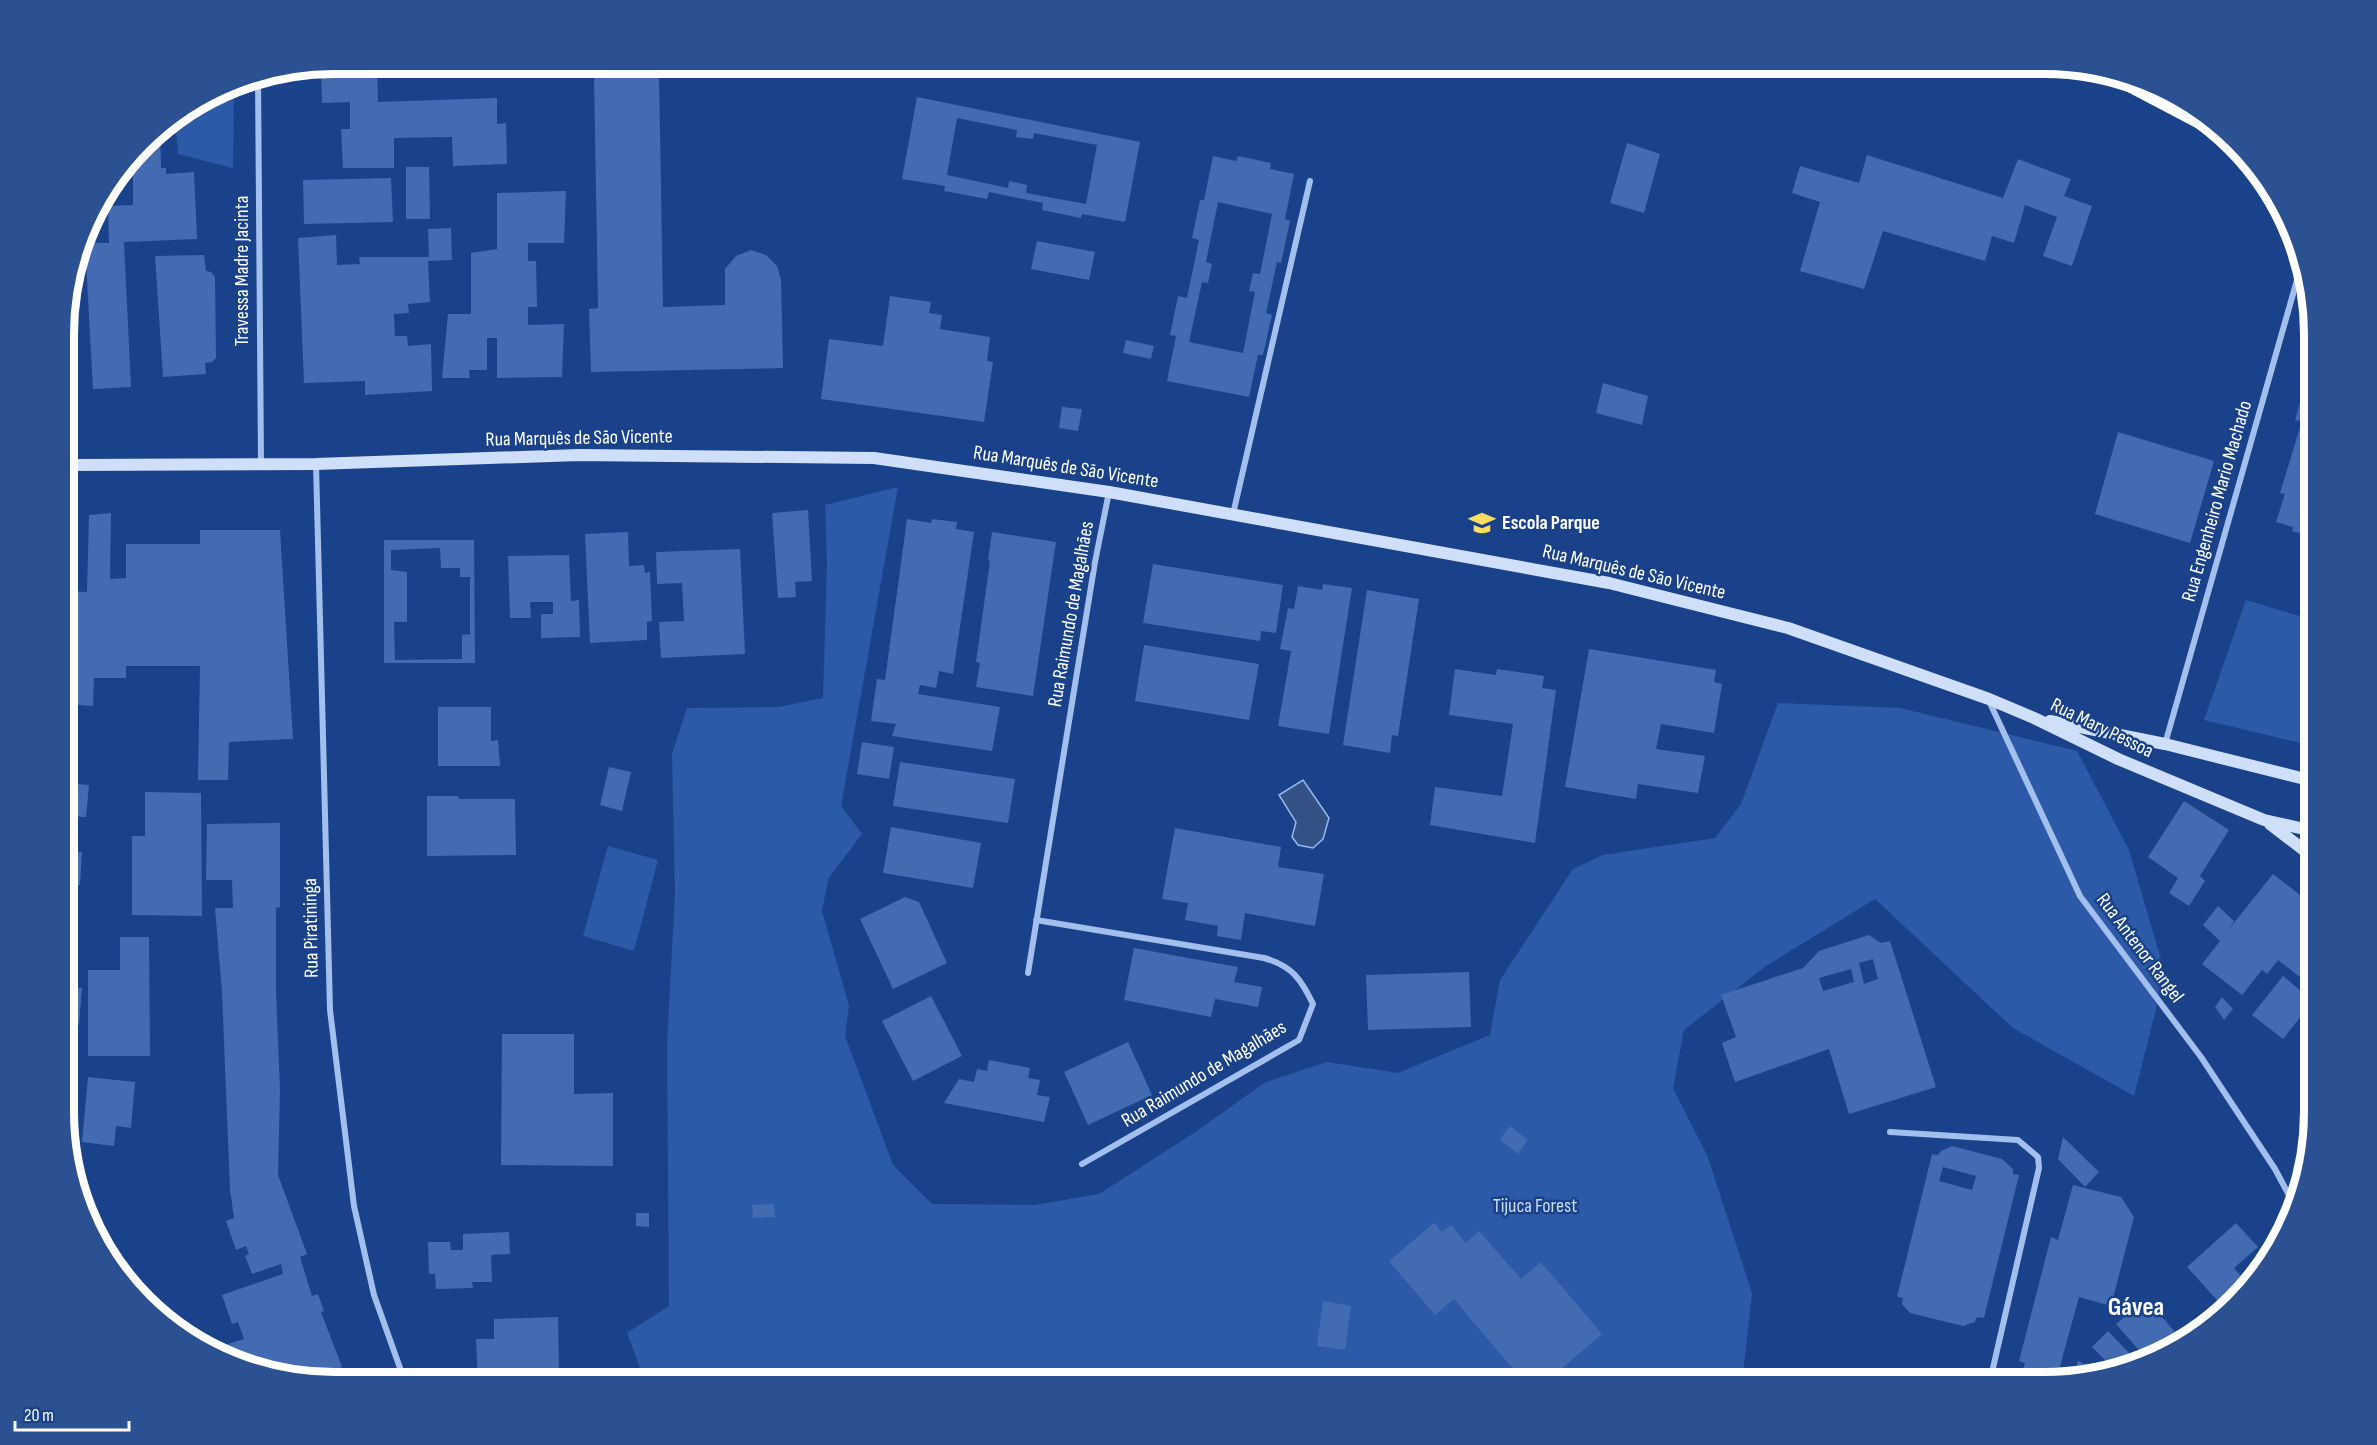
<svg xmlns="http://www.w3.org/2000/svg" width="2377" height="1445" font-family="'Sofia Sans Condensed',sans-serif">
  <style>
    .green { fill: #2c5aa8 }
    .water { fill: #345186; stroke: #96b8ef; stroke-width: 1.5 }
    .building { fill: #426bb2; fill-rule: evenodd }
    .lines { fill: none; stroke-linecap: round; stroke-linejoin: round }
    .street { stroke: #a3bfed; stroke-width: 6 }
    .secondary { stroke: #d0dff9; stroke-width: 12 }
    .highway { stroke: #fff; stroke-width: 18 }
    .labels { text-anchor: middle; dominant-baseline: central; stroke-width: 5; stroke-linejoin: round; paint-order: stroke }
    .street-label { font-size: 20px; fill: #fff; stroke: #1a428a }
    .poi-label { font-size: 20px; font-weight: bold; fill: #fff; stroke: #1a428a; text-anchor: start }
    .park-label { font-size: 20px; fill: #c9dbf9; stroke: #1a428a }
    .district-label { font-size: 26px; font-weight: bold; fill: #fff; stroke: #1a428a }
    .rim { fill: none; stroke: #fff; stroke-width: 8 }
  </style>
  <rect width="100%" height="100%" fill="#1a428a"/>
  <!-- green -->
  <path class="green" d="M230 83H234L233 168 178 154 175 118Z
    M898 487 841 806 862 834 828 879 822 911 849 1006 845 1036 893 1165 932 1204 1035 1205 1099 1194 1194 1133 1264 1083 1327 1062 1398 1073 1490 1035 1500 980 1573 869 1603 855 1715 838 1741 804 1778 703 1900 708 2077 751 2129 850 2165 973 2134 1096 2013 1028 1875 899 1766 966 1684 1030 1673 1088 1707 1155 1752 1293 1742 1382H645L627 1333 669 1306 667 1044 675 893 672 754 687 708 779 707 823 698 827 565 825 505Z
    M2246 600 2313 620V746L2204 720Z
    M608 846 658 860 634 951 583 936Z"/>
  <!-- water -->
  <path class="water" d="M1303 780 1329 818 1323 839 1313 848 1298 845 1292 837 1296 822 1279 795Z"/>
  <!-- building -->
  <path class="building" d="M333 63H377L378 102 497 98V124L506 123 507 164 453 166 452 137 394 138V168H343L341 129H350V102L322 103 321 65Z
    M659 72 663 307 725 305V269L736 256 751 250 766 255 777 266 781 280 783 368 591 372 589 309 598 308 594 73Z
    M917 97 1140 142 1125 222 1082 214 1081 218 1042 210 1043 203 989 192 987 199 944 191 945 186 902 179ZM957 118 1017 130 1016 137 1033 139 1034 133 1097 145 1086 204 1026 193 1027 185 1009 181 1008 188 947 175Z
    M160 127 161 168H166V174L194 172 197 239 124 242 131 387 93 389 85 243H109L108 206 133 205V169H125L155 130Z
    M1627 143 1660 154 1644 213 1610 203Z
    M1867 155 2003 198 2018 159 2071 179 2064 196 2092 206 2072 266 2043 256 2057 217 2025 205 2014 243 1992 236 1985 261 1883 231 1864 289 1800 271 1820 202 1792 193 1800 166 1859 183Z
    M1213 156 1236 161 1238 156 1271 163 1270 169 1294 174 1285 219 1290 221 1281 263 1277 262 1266 313 1272 315 1263 355H1258L1249 397 1167 381 1176 336 1170 335 1178 296 1187 298 1199 240 1192 238 1200 200H1204ZM1218 202 1272 214 1260 274 1253 273 1249 291 1255 292 1243 353 1189 342 1202 282 1208 283 1212 264 1206 262Z
    M406 167H429L430 219H406Z
    M391 178 393 222 304 224 303 180Z
    M566 191 564 243H528V261H536L537 307H528V325L564 324 562 377 497 378V338H487V370H469L470 378H442L448 314H471V253L497 249V193Z
    M451 228 452 260 428 261 430 302 408 304 409 313 394 314 395 336H407L408 346 431 344 432 391 365 395V381L304 383 298 238 336 235 337 265 360 264 359 257H429L428 229Z
    M1037 241 1095 252 1089 280 1031 269Z
    M204 255 206 271 211 272 215 277 216 358 212 362 205 363 206 374 163 377 155 256Z
    M890 296 931 302 929 313 942 315 940 329 990 337 987 361 993 362 984 422 821 399 829 339 883 346Z
    M1126 340 1154 346 1151 359 1123 353Z
    M2313 359V537L2292 531 2293 527 2276 522 2285 494 2280 493 2302 421 2295 420Z
    M1603 383 1648 396 1642 425 1596 413Z
    M1062 407 1082 409 1078 431 1059 428Z
    M2118 432 2214 461 2190 543 2095 514Z
    M808 510 812 581 795 582 796 597 778 598 772 513Z
    M111 513 110 579 126 578V544H200V530H280L293 739 229 742 228 780H198L200 666H126V678H94L93 706 78 705 77 742 65 741V591L87 592 89 515Z
    M907 519 931 523 932 519 957 522 956 529 974 532 953 674 939 671 936 688 920 685 918 694 1000 707 992 751 892 736 896 724 871 721 877 679 885 680Z
    M628 532 629 566 644 565 645 573 650 572 652 621 647 622V640L590 643 585 534Z
    M992 532 1056 542 1033 696 976 687 980 663 976 662 990 561 988 560Z
    M384 540H474L475 663H384ZM440 548 441 568H460V577H470V634L462 635V659L395 660 394 622H407V572L391 570V550Z
    M740 549 745 654 661 658 659 622 684 621 682 583 657 584 656 552Z
    M569 555 571 601 579 600 580 637 541 638V614H553V602H530L531 618H510L508 556Z
    M1153 564 1283 585 1276 633 1261 631 1260 641 1143 623Z
    M1323 584 1352 588 1329 734 1278 726 1291 651 1280 649 1288 608 1294 609 1298 586 1322 590Z
    M1367 590 1419 599 1398 736 1392 735 1390 753 1343 745Z
    M1144 645 1259 664 1249 720 1135 701Z
    M1589 649 1716 670 1714 682 1722 684 1714 733 1661 724 1656 749 1705 756 1698 793 1638 784 1636 799 1565 787Z
    M1455 669 1496 675 1497 669 1544 676 1542 688 1556 690 1535 843 1430 825 1435 787 1502 796 1513 724 1449 715Z
    M438 707H491V741L498 740 500 766H438Z
    M862 742 894 747 889 779 857 774Z
    M900 762 1015 779 1008 823 893 806Z
    M609 767 631 772 622 811 600 805Z
    M65 783 89 785 86 817 65 816Z
    M145 792 201 793 202 916 132 915V836H145Z
    M427 796H458L459 799H515L516 855 427 856Z
    M2184 801 2229 830 2200 876 2205 881 2189 906 2169 893 2178 878 2148 857Z
    M280 823V907L276 908V991L280 1089 278 1175 307 1254 300 1257 312 1296 318 1294 324 1311 321 1312 342 1367 310 1379 263 1373 221 1355 218 1347 244 1339 238 1322 232 1324 222 1295 283 1274 281 1264 252 1274 245 1256 249 1254 246 1246 236 1250 226 1221 234 1218 230 1189 222 992 215 908H233L232 880H206L207 824Z
    M891 827 981 843 973 888 883 873Z
    M1175 828 1281 847 1278 867 1324 874 1315 926 1245 913 1241 940 1217 936 1218 926 1185 920 1188 903 1162 899Z
    M65 851 82 852 80 885 65 883Z
    M2273 874 2313 905V987L2278 960 2267 974 2262 970 2242 995 2202 964 2220 941 2203 925 2218 906 2234 921 2229 929Z
    M905 897 919 902 947 963 893 989 860 919Z
    M1869 935 1881 943 1890 941 1936 1087 1849 1114 1829 1049 1735 1082 1722 1043 1736 1037 1721 995 1803 968 1819 951ZM1873 959 1878 979 1864 984 1859 963ZM1851 969 1854 982 1823 991 1819 978Z
    M120 937H149L150 1056H88V970H120Z
    M1134 948 1238 967 1234 982 1262 987 1258 1007 1215 999 1211 1017 1124 1000Z
    M1469 972 1471 1027 1368 1030 1366 975Z
    M2283 976 2313 1001 2283 1039 2252 1015Z
    M65 987 82 988 79 1025 65 1023Z
    M931 996 962 1056 913 1081 882 1021Z
    M2222 997 2233 1009 2224 1020 2215 1007Z
    M502 1034H574V1094L613 1093V1166L501 1165Z
    M1128 1042 1152 1095 1088 1125 1064 1072Z
    M65 1050 74 1051 73 1114 65 1113Z
    M989 1060 1030 1068 1028 1078 1040 1080 1037 1095 1050 1097 1044 1122 944 1103 959 1079 974 1082 977 1069 987 1071Z
    M88 1077 135 1082 131 1128 116 1126 114 1146 82 1142Z
    M2313 1108V1129L2311 1137 2299 1117Z
    M65 1119 76 1120 73 1169 65 1147Z
    M1510 1126 1528 1140 1518 1154 1500 1140Z
    M2063 1137 2099 1172 2085 1187 2058 1159Z
    M1952 1146 2002 1159 2013 1169V1174L2019 1175 1984 1318 1977 1317 1975 1322 1963 1326 1910 1313 1902 1304 1903 1298 1897 1297 1932 1154 1938 1155 1941 1151ZM1943 1167 1976 1176 1972 1190 1939 1181Z
    M2073 1185 2121 1197 2134 1217 2111 1306 2079 1297 2056 1381 2022 1373 2025 1363 2019 1361 2051 1237 2058 1240Z
    M774 1204 775 1217 753 1218 752 1205Z
    M636 1213H649V1227L636 1226Z
    M1434 1223 1442 1232 1451 1225 1466 1243 1479 1231 1521 1279 1541 1262 1602 1334 1546 1382H1524L1454 1299 1435 1315 1389 1261Z
    M2236 1223 2258 1247 2234 1268 2249 1285 2235 1303 2226 1310 2187 1267Z
    M509 1232 510 1254 491 1255 492 1282H472L473 1288 436 1289 435 1274H429L428 1242H450L451 1250H463V1234Z
    M2146 1299 2184 1342 2179 1346 2144 1356 2116 1324Z
    M1323 1301 1351 1306 1345 1350 1317 1346Z
    M558 1317 559 1374 539 1375 540 1382H478L476 1339H494V1319Z
    M2108 1331 2129 1353 2116 1365 2111 1366 2092 1347Z
    M2078 1361 2098 1370 2074 1378Z"/>
  <g class="lines">
    <!-- street -->
    <path class="street" d="M258 78 261 463
      M316 464 330 1010 354 1206 374 1295 405 1382
      M1233 514 1310 181
      M1989 701 2080 896 2201 1057 2275 1169 2292 1201
      M2165 744 2301 266
      M1036 920 1264 958C1292 966 1301 979 1313 1004L1299 1040 1082 1164
      M1028 973 1095 562 1109 492
      M1890 1132 2018 1140 2038 1157 2039 1168 1990 1381"/>
    <!-- secondary -->
    <path class="secondary" d="M65 465 316 464 579 455 874 458 1109 492 1609 583 1788 628 1989 699 2034 718 2118 759 2264 820 2313 831
      M2050 721 2165 744 2313 781
      M2270 824 2313 857"/>
    <!-- highway -->
    <path class="highway" d="M2107 71 2204 122"/>
  </g>
  <!-- icons -->
  <defs>
    <g id="school-bare" transform="scale(2.07)"><path d="M0-5L7-2L0 1L-7-2ZM-4 1L0 2.5L4 1V4Q0 6-4 4Z" fill="#ffdd5f" stroke="#1a428a" stroke-width="2.5" paint-order="stroke"/></g>
  </defs>
  <g fill-rule="evenodd">
    <use href="#school-bare" x="1482" y="523"/>
  </g>
  <g class="labels">
    <!-- street labels -->
    <g class="street-label">
      <text transform="translate(242 271) rotate(-90)">Travessa Madre Jacinta</text>
      <text transform="translate(579 438) rotate(-1)">Rua Marquês de São Vicente</text>
      <text transform="translate(1066 467) rotate(9)">Rua Marquês de São Vicente</text>
      <text transform="translate(2217 501) rotate(-74)">Rua Engenheiro Mario Machado</text>
      <text transform="translate(1634 572) rotate(13)">Rua Marquês de São Vicente</text>
      <text transform="translate(1071 614) rotate(-80)">Rua Raimundo de Magalhães</text>
      <text transform="translate(2102 728) rotate(26)">Rua Mary Pessoa</text>
      <text transform="translate(311 928) rotate(-91)">Rua Piratininga</text>
      <text transform="translate(2140 948) rotate(53)">Rua Antenor Rangel</text>
      <text transform="translate(1204 1074) rotate(-31)">Rua Raimundo de Magalhães</text>
    </g>
    <!-- poi labels -->
    <g class="poi-label">
      <text x="1502" y="523">Escola Parque</text>
    </g>
    <!-- park labels -->
    <g class="park-label">
      <text x="1535" y="1206">Tijuca Forest</text>
    </g>
    <!-- district labels -->
    <g class="district-label">
      <text x="2136" y="1307">Gávea</text>
    </g>
  </g>
  <!-- crop -->
  <path d="M0 0H2377V1445H0ZM334 74H2044A260 260 0 0 1 2304 334V1112A260 260 0 0 1 2044 1372H334A260 260 0 0 1 74 1112V334A260 260 0 0 1 334 74Z" fill="#2c5193" fill-rule="evenodd"/>
  <path class="rim" d="M334 74H2044A260 260 0 0 1 2304 334V1112A260 260 0 0 1 2044 1372H334A260 260 0 0 1 74 1112V334A260 260 0 0 1 334 74Z"/>
  <!-- scale -->
  <path d="M15 1421v9h114v-9" fill="none" stroke="#ffffff" stroke-width="3"/>
  <text x="24" y="1421" font-size="18" fill="#ffffff" stroke="#1a428a" stroke-width="4.5" paint-order="stroke">20 m</text>
</svg>
